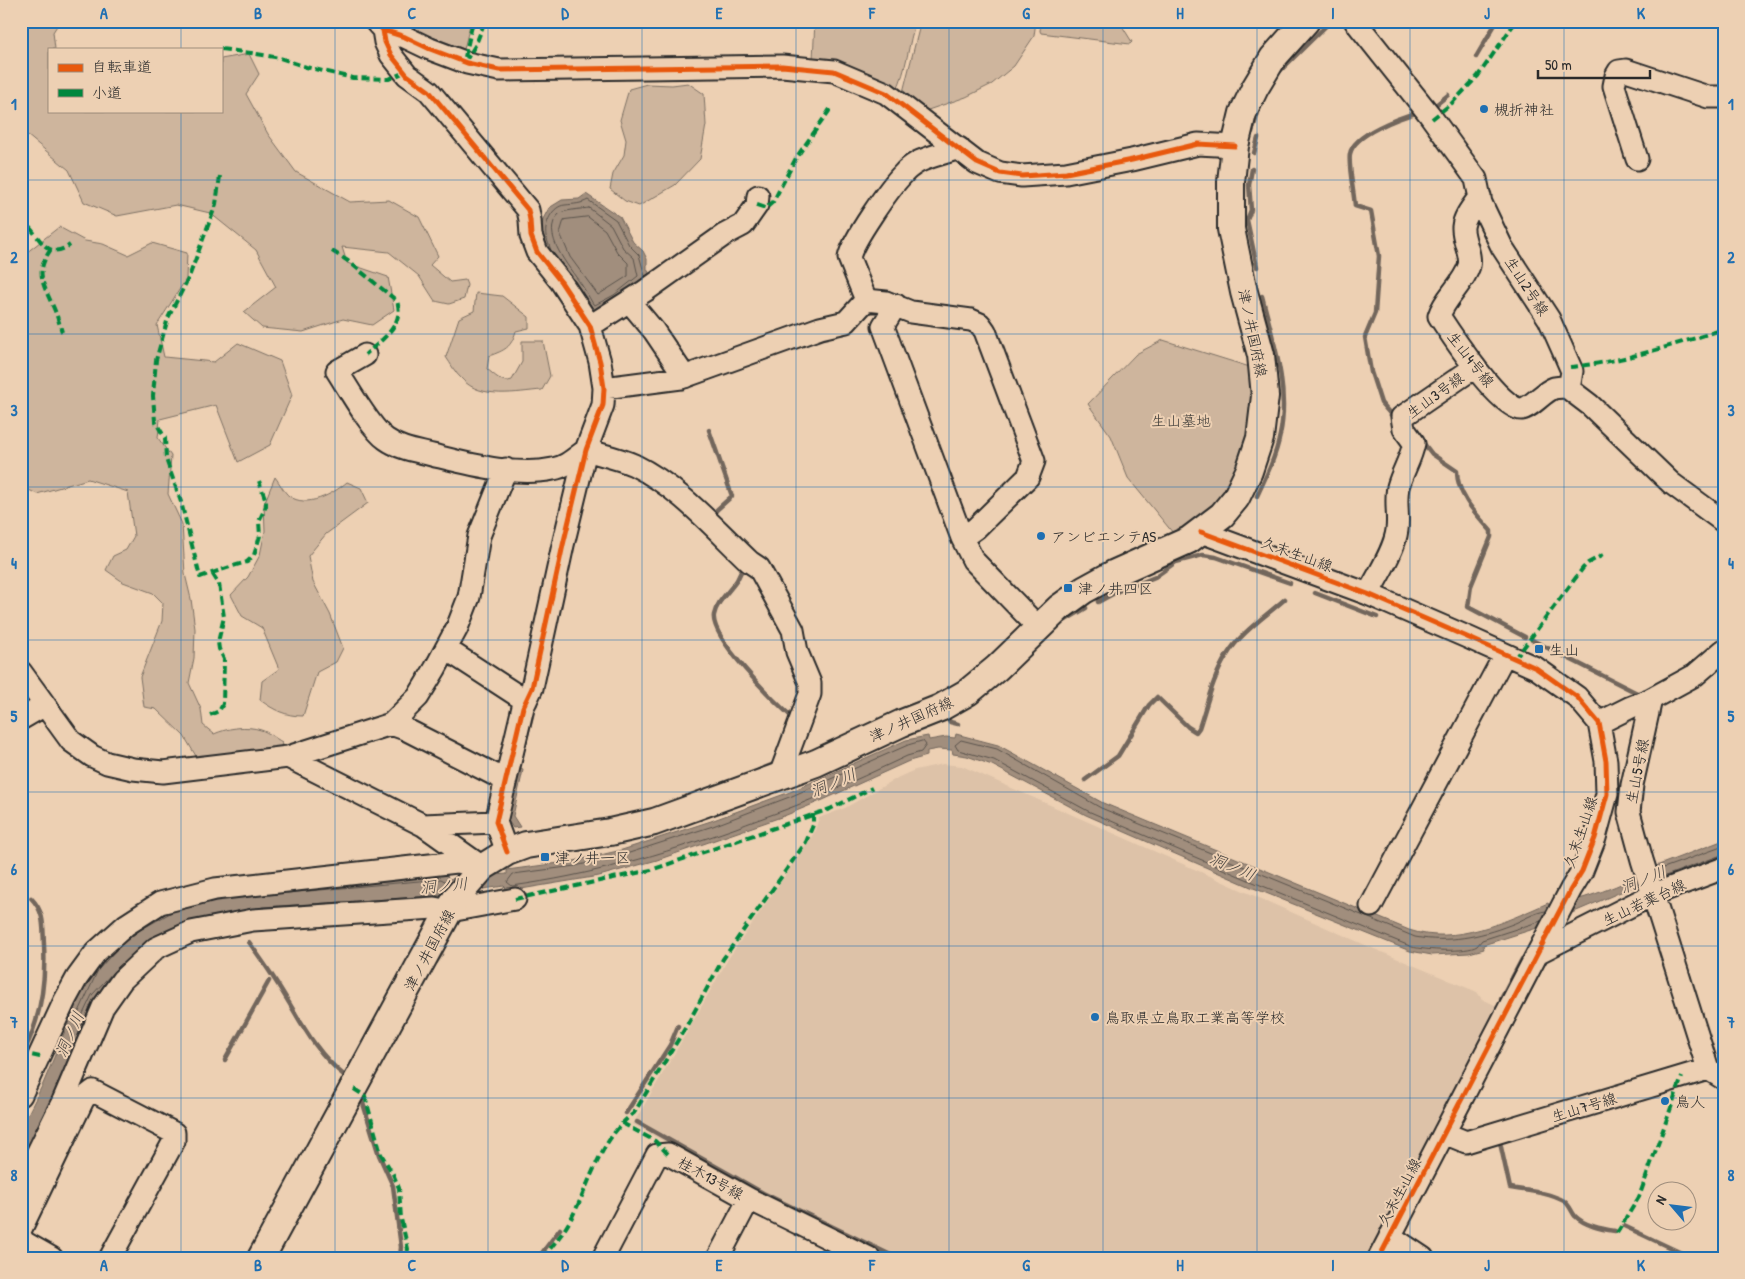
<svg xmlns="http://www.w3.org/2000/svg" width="1745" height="1279" font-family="'Patrick Hand','Klee One',sans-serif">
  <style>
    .built { fill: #ddc2a8 }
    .green { fill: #ceb59d; stroke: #7c7064 }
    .water { fill: #a18e7d; stroke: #72665c }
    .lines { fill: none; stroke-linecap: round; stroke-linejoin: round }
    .shore { stroke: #5a534c; stroke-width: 1 }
    .stream { stroke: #72665c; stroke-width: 4.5 }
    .minor-casing { stroke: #2b2b2b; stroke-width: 25 }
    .major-casing { stroke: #2b2b2b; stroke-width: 30 }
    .minor { stroke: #edd0b3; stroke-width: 21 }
    .major { stroke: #edd0b3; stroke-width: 26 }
    .quiet { stroke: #00873e; stroke-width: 4; stroke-dasharray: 8 4; stroke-linecap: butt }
    .cycleway-casing { stroke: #edd0b3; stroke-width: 8 }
    .cycleway { stroke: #e8590c; stroke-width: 5 }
    .grid { fill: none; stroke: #1f6fb2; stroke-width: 1; stroke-opacity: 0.55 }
    .poi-dot { fill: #1f6fb2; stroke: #edd0b3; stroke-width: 2 }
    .labels { text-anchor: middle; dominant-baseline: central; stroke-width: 4; stroke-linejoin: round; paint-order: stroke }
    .poi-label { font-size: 15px; fill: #2b2b2b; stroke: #edd0b3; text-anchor: start }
    .street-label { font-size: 15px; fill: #2b2b2b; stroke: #edd0b3 }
    .park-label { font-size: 15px; fill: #43403c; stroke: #edd0b3 }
    .water-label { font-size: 16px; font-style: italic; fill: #484440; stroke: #edd0b3 }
    .neatline { fill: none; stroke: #1f6fb2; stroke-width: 2 }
    .grid-label { font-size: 16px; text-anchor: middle; font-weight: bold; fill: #1f6fb2 }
  </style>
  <rect width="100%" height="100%" fill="#edd0b3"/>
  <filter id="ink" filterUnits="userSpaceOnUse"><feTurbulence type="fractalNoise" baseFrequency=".02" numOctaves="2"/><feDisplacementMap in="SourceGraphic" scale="10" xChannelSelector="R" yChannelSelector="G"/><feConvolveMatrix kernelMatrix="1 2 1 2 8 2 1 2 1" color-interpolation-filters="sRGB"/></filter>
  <g filter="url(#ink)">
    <!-- built -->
    <path class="built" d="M943 764 962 766 1372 948 1477 992 1482 999 1499 1007 1367 1258H889L762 1197 633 1124 690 1027 728 959 814 833 819 818 845 808 899 777 915 770Z"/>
    <!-- green -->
    <path class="green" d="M21 21H60L53 32 55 49H49V111H221V59L249 54 259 74 246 94 268 134 296 172 350 202 389 200 419 217 438 256 430 265 450 282 465 280 467 285 464 299 449 304 435 301 419 276 389 252 342 247 347 263 388 277 394 310 372 325 343 319 303 332 262 328 244 312 276 287 256 250 210 213 176 205 117 216 84 202 69 170 21 130Z
      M402 21H471L464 49 427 35Z
      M815 21H916C908 44 907 70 896 91 867 69 848 65 813 59Z
      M921 21H1036L1034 36 1014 66 992 84 966 97 928 110H922L902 96Z
      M1041 21H1119L1132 42 1130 44 1041 33 1040 31Z
      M688 83 704 94 706 125 700 159 675 185 639 206 625 201 610 189 613 174 624 155 626 140 620 120 629 89 647 84 672 85Z
      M59 227 85 241 103 244 128 255 152 243 187 253 186 279 157 325 164 357 214 362 238 343 280 361 292 395 270 445 238 462 216 405 160 419 158 438 171 456 168 494 182 524 185 574 191 599 195 629 194 658 189 683 201 709 203 725 214 734C228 728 246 725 261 730 268 732 275 738 282 742L280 751 196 756 184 736 156 709 144 707 140 677 162 621 163 603 153 593 123 582 106 570 113 556 126 550 134 536 128 492 88 479 37 494 21 486V259L26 253Z
      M476 293 502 296 529 317V328L516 331C511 348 505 350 489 356L487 369C495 375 502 384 512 380L522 362V341H543L550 376 542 390C517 392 481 400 462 379 455 373 451 364 446 357L459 318 474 311Z
      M1163 340 1253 368 1255 418 1239 480 1186 534 1173 533 1128 478 1111 436 1088 404 1136 354Z
      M275 477C279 482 284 492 289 496 307 509 333 494 347 482L361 488 368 503 326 534 308 556 313 582 330 614 343 648 336 662 317 672 303 716C285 716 274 710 260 700L262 681 279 669 262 628 242 616 231 595 248 577 260 555 265 531 264 504Z"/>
    <!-- water -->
    <path class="water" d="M586 194 620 217 633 242 643 251 647 259V269L652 278 589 321 560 275 541 235 543 219 549 208 562 200 579 199Z
      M532 711H535L520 769 523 770 513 816 520 827 513 828 505 816Z
      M956 734 998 745 1103 803 1409 930C1456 946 1506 921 1548 903L1550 908C1583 898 1623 887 1651 868L1724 840V858L1656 885 1644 882 1537 928 1483 945 1484 949 1469 953 1432 955 1410 951 1251 887 1086 815 992 765 967 756 953 754 952 750 938 749 927 751V756L909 761 823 800 784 816 657 860 599 876 509 891 504 886 428 897V901L241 915 120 971 96 998 55 1091 21 1162V1128L43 1084 80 995 94 967 137 926 184 903 447 874 448 879 507 874V870L574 861 622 850 711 821 790 792 906 740 928 736 929 740 946 737 955 738Z"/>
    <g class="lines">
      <!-- shore -->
      <path class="shore" d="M589 208 611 225 623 248 634 258 638 276 614 295 595 305 593 304C589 297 585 290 581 284 570 268 539 233 559 214 563 210 583 209 589 208Z
        M588 217 605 230 617 252 628 263V276L598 295 570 257 560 233 564 220Z
        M551 251C550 246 547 241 546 236 544 224 552 206 565 205 574 204 581 204 588 200L616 220 629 245 639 255 645 276
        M923 741 926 745 921 752 907 756C879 769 850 783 821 795 793 808 764 817 736 828 660 855 592 875 512 886L507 882 513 874 575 866 623 855 713 826 792 796 908 745Z
        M1658 870 1724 846
        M1660 878 1724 854
        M287 893 441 879 450 884
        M262 907 421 897 427 892 445 889
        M1541 921 1482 940C1480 942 1479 944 1477 946 1467 953 1424 950 1412 947L1253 882 1088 811 994 760 958 750 955 745 961 740 997 749 1101 808 1415 937C1448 943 1479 937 1510 925 1522 921 1534 912 1546 911
        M126 941 140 930 172 912
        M116 950 98 970 78 1014 79 1017 82 1016 92 995 117 968 129 958"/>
      <!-- stream -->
      <path class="stream" d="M1476 57 1497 21
        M1278 73 1331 21
        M1432 108 1448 95
        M1252 132 1260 106
        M1254 153 1258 138
        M1252 169 1249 185 1251 210 1247 220 1257 267
        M1392 416 1381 403 1371 372 1365 337 1375 313 1379 256 1371 211 1355 206C1354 193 1348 165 1350 154 1353 134 1401 117 1419 112
        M709 430 732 496 711 515
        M1422 441 1432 454 1457 471C1457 495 1476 514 1491 531V537L1471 586 1468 607 1525 637
        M1257 496C1266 477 1276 456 1280 435 1290 389 1273 340 1262 296
        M743 565 744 566C741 571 739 576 737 580 729 592 717 601 714 615 710 638 775 702 792 717V719
        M1135 585 1155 577 1176 562 1203 555 1216 557 1290 583
        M1315 593 1377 617
        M1098 602 1122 589
        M1064 621 1086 608
        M1532 640 1637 693 1643 694
        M950 714 947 716 950 722 958 724
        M759 770 776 763
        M1085 780 1118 756 1149 705 1157 697 1188 727 1196 732 1199 728C1207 704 1213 677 1227 655 1240 633 1266 616 1285 599
        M249 942C258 955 267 967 275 980 298 1015 312 1050 345 1076
        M436 962 441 954
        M1501 999 1522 959
        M21 1054 24 1051C41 1018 46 983 44 945 43 927 45 912 31 898
        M225 1060 269 981
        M362 1100 379 1155 393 1186 401 1247 400 1258
        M626 1113 670 1045 678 1026
        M637 1122 763 1193 897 1258
        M1499 1138 1510 1188C1528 1191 1548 1192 1564 1201 1570 1205 1571 1211 1575 1216 1585 1226 1602 1229 1615 1231
        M1624 1226 1692 1258
        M538 1258 560 1229"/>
      <!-- minor casing -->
      <g class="minor-casing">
        <path id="minor" d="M375 21 383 30 405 37 430 49 467 63 499 70 782 66 834 71 886 93 977 163 1000 173 1022 176 1066 173 1132 160 1198 144 1235 146
          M1355 21 1429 114 1476 179 1481 203 1502 247 1549 319 1565 355 1572 371 1569 389 1590 405 1671 483 1724 522
          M383 30 385 42 391 55 407 75 429 91 528 210 530 220 531 236 537 252 561 282 590 326 600 362 604 388 603 405 586 450 563 545 532 688 523 707 496 822 507 852
          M1637 159 1614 86 1616 76 1619 71 1626 70 1708 97H1724
          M1480 196C1474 205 1464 216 1463 227 1462 239 1472 254 1469 266 1463 285 1445 297 1439 316 1450 333 1503 413 1522 409 1532 407 1543 392 1554 388 1559 387 1565 387 1570 387
          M866 300 849 258C852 241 890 187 903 174 907 169 913 165 918 162 930 156 946 153 959 148
          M629 301 654 331 685 377
          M896 305 883 326 962 538
          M590 326 645 291 724 235 743 225 757 205 758 196
          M365 355 337 371C348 388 371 429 386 439 400 449 416 451 432 455 469 464 516 477 553 469 566 467 575 458 586 450 602 455 619 458 634 465 679 487 714 528 750 562L759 568 793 630 797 652 810 683V694L780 775
          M604 388 681 378 820 328 846 322 866 300 886 302 911 312 971 320 980 324 985 331 1034 461 1028 477 976 528 962 538 973 560 1038 627
          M1201 532 1368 594 1467 637 1536 668 1577 697 1599 723 1606 761 1607 794 1595 838 1582 871 1571 889 1379 1258
          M1368 594C1377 577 1395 549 1397 530 1399 516 1395 502 1398 487 1402 472 1411 459 1414 443L1404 429 1402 417 1475 367
          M446 649 526 701
          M21 672 71 741 92 756 107 763 133 769 163 772 288 757 423 825 496 822
          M21 719 45 705
          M1599 723 1631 707 1651 699
          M391 724 418 697 435 669 457 628 469 597 479 536 506 469
          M288 757 391 724 405 729 505 780
          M423 825 478 864
          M1371 906 1505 654
          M1539 952 1654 894 1724 868
          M1708 1069 1642 860 1629 812 1632 785 1651 699 1695 675 1724 650
          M21 1095 65 1000 77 978 96 952 126 925 160 903 215 889 457 862 483 867
          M1444 1133 1466 1142 1708 1069 1724 1079
          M21 1186 63 1101 103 1007 122 980 156 948 191 932 253 920 434 908 450 911 515 899
          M21 1229 84 1098 93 1091 174 1133V1141L110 1258
          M1390 1236 1423 1258
          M21 1237 24 1242 52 1258
          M603 1258 657 1155 668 1154 749 1199 869 1258
          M718 1258 749 1199"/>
      </g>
      <!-- major casing -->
      <g class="major-casing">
        <path id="major" d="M261 1258 456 898 483 867 507 852 526 845 610 832 654 822 816 763 902 723 940 708 968 692 997 668 1059 608 1084 590 1115 573 1189 540 1222 515 1236 498 1249 471 1260 438 1265 396 1261 355 1244 292 1231 229V182L1235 146 1243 113 1255 88 1273 58 1306 21"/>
      </g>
      <!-- minor -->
      <use href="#minor" class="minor"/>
      <!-- major -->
      <use href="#major" class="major"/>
      <!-- quiet -->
      <path class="quiet" d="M221 49 251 53 280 58 306 67 353 78 389 79 405 72
        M465 57 473 21
        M465 62 476 44 485 21
        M1432 119 1452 103 1478 76 1516 21
        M220 176 216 204 189 277 168 318 156 360 153 396 155 421 165 438 166 459 181 502 200 577 233 566 247 562 254 555 260 536 259 521 266 506V501L259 481
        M757 205 766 208 773 202 796 158 829 111 826 109
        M21 231 27 225C41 238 47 261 70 245
        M51 249C36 271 41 280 51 302 56 312 59 322 62 332
        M332 251 348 261 397 301C405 325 381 340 365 355
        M1570 367C1623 362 1673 345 1724 329
        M1515 659 1583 568 1588 563 1603 555
        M210 715 219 711 223 704 224 659 219 649 218 642 224 617 219 584 212 573
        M515 899 651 870 830 809 872 788
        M21 1059 31 1055 40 1057
        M354 1089 365 1096 381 1154 393 1174 399 1188 401 1219 408 1249 406 1258
        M622 1123 655 1141 668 1154
        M1617 1233 1639 1197 1682 1077
        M543 1258C551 1247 561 1236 568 1224 590 1187 598 1140 634 1113L687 1025 723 959 806 842 813 825V814"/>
      <!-- cycleway casing -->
      <g class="cycleway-casing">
        <path id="cycleway" d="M375 21 383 30 405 37 430 49 467 63 499 70 782 66 834 71 886 93 977 163 1000 173 1022 176 1066 173 1132 160 1198 144 1235 146
          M383 30 385 42 391 55 407 75 429 91 528 210 530 220 531 236 537 252 561 282 590 326 600 362 604 388 603 405 586 450 563 545 532 688 523 707 496 822 507 852
          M1201 532 1368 594 1467 637 1536 668 1577 697 1599 723 1606 761 1607 794 1595 838 1582 871 1571 889 1379 1258"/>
      </g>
      <!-- cycleway -->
      <use href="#cycleway" class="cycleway"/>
    </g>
  </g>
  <!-- grid -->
  <path class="grid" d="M181 21V49M335 21V1258M488 21V1258M642 21V1258M796 21V1258M949 21V1258M1103 21V1258M1257 21V1258M1410 21V1258M1564 21V1258M181 111V1258M21 180H1724M21 334H1724M21 487H1724M21 640H1724M21 792H1724M21 946H1724M21 1098H1724"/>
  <!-- markers -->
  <g class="poi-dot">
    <circle cx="1484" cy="109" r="5"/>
    <circle cx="1041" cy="536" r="5"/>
    <rect x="1063" y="583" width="10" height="10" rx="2.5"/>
    <rect x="1534" y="644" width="10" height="10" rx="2.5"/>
    <rect x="540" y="852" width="10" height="10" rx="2.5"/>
    <circle cx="1095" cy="1017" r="5"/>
    <circle cx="1665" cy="1101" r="5"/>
  </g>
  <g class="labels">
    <!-- poi labels -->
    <g class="poi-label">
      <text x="1494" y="109">槻折神社</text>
      <text x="1051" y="536">アンビエンテAS</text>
      <text x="1078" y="588">津ノ井四区</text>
      <text x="1549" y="649">生山</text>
      <text x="555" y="857">津ノ井一区</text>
      <text x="1105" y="1017">鳥取県立鳥取工業高等学校</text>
      <text x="1675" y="1101">鳥人</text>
    </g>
    <!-- street labels -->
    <g class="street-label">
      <text transform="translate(1527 286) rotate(57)">生山2号線</text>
      <text transform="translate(1253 333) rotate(78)">津ノ井国府線</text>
      <text transform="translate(1471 359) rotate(52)">生山4号線</text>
      <text transform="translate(1435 395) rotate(-36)">生山3号線</text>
      <text transform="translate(1297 554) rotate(20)">久末生山線</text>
      <text transform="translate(911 719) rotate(-24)">津ノ井国府線</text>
      <text transform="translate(1637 771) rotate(-79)">生山5号線</text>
      <text transform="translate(1580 832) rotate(-71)">久末生山線</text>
      <text transform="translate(1644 902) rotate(-25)">生山若葉台線</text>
      <text transform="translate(429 950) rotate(-62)">津ノ井国府線</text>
      <text transform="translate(1584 1107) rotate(-17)">生山7号線</text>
      <text transform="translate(711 1178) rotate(29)">桂木13号線</text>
      <text transform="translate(1399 1192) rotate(-62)">久末生山線</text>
    </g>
    <!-- park labels -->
    <g class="park-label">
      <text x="1181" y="420">生山墓地</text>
    </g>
    <!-- water labels -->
    <g class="water-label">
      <text transform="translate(833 782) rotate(-23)">洞ノ川</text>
      <text transform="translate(1233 866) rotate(23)">洞ノ川</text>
      <text transform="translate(1643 879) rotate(-21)">洞ノ川</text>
      <text transform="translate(444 885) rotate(-5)">洞ノ川</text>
      <text transform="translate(69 1034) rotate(-66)">洞ノ川</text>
    </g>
  </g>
  <!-- margin -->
  <rect width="1745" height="1279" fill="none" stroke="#edd0b3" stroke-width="55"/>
  <!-- legend -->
  <rect x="48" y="48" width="175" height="65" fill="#edd0b3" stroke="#9f8e7d"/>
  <rect x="58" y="64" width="25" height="8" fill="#e8590c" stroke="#9f8e7d"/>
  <text x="92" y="72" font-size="15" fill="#2b2b2b">自転車道</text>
  <rect x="58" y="89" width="25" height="8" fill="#00873e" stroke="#9f8e7d"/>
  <text x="92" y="98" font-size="15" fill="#2b2b2b">小道</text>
  <!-- north arrow -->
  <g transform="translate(1672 1206) rotate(298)"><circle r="24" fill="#edd0b3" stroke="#9f8e7d"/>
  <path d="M0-4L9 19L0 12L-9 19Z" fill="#1f6fb2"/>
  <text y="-8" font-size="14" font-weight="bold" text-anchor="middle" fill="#2b2b2b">N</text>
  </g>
  <!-- scale -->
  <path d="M1538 70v8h112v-8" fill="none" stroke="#2b2b2b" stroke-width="2.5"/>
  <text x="1545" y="70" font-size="15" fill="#2b2b2b" stroke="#edd0b3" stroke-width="4" paint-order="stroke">50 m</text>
  <rect x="28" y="28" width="1690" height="1224" class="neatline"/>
  <g class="grid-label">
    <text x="104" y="19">A</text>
    <text x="258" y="19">B</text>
    <text x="412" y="19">C</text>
    <text x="565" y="19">D</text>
    <text x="719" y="19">E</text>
    <text x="872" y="19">F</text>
    <text x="1026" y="19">G</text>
    <text x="1180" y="19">H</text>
    <text x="1333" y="19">I</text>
    <text x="1487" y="19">J</text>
    <text x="1641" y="19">K</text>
    <text x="14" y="110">1</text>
    <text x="1731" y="110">1</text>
    <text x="14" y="263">2</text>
    <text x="1731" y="263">2</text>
    <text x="14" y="416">3</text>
    <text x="1731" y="416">3</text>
    <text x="14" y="569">4</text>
    <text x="1731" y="569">4</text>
    <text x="14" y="722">5</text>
    <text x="1731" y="722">5</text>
    <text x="14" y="875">6</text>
    <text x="1731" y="875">6</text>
    <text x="14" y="1028">7</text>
    <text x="1731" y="1028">7</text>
    <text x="14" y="1181">8</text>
    <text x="1731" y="1181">8</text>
    <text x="104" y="1271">A</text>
    <text x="258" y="1271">B</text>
    <text x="412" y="1271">C</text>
    <text x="565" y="1271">D</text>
    <text x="719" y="1271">E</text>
    <text x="872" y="1271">F</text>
    <text x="1026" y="1271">G</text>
    <text x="1180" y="1271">H</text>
    <text x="1333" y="1271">I</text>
    <text x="1487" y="1271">J</text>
    <text x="1641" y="1271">K</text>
  </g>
</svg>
